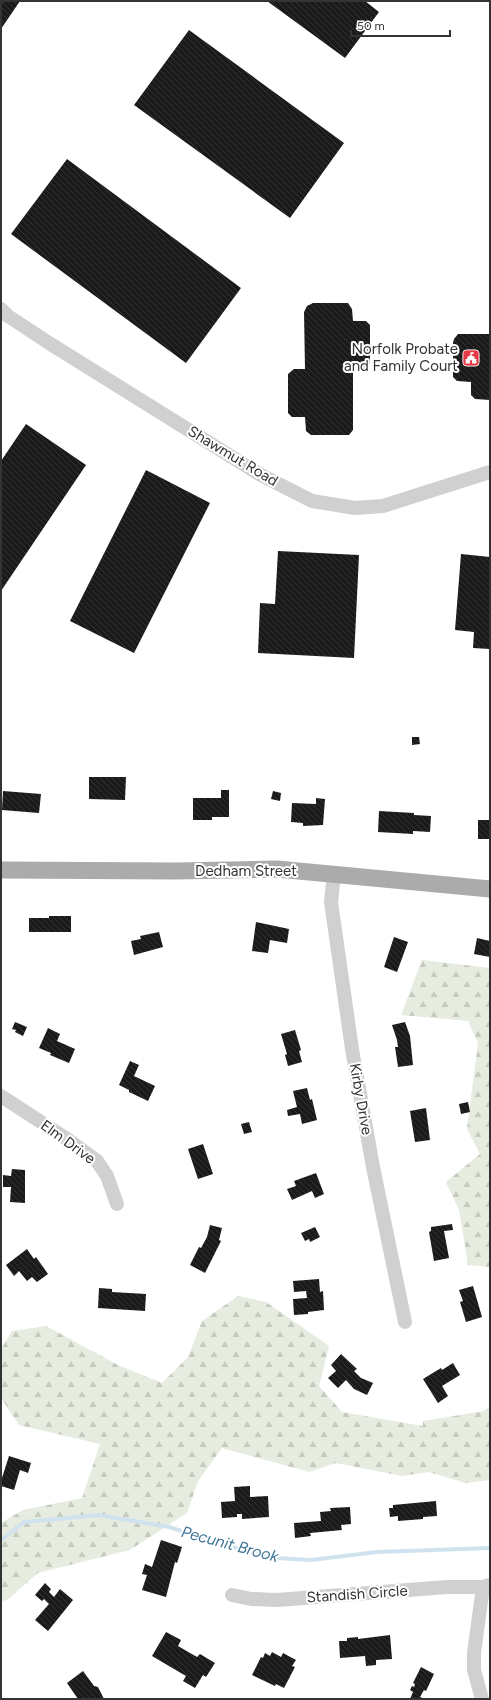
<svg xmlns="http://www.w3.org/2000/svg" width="491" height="1700" font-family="Figtree,sans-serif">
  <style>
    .forest { fill: url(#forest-firs) }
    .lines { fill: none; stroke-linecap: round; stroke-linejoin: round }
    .stream { stroke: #cfe2ee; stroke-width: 4 }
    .building { fill: url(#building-back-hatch) }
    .minor { stroke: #d0d0d0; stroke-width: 14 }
    .major { stroke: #ababab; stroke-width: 17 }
    .labels { text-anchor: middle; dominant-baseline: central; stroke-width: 4; stroke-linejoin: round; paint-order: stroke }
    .poi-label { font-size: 15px; fill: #333; stroke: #fff; text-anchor: end }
    .street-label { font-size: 15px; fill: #333; stroke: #fff }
    .water-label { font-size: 16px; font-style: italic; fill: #3f7597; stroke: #fff }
  </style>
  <defs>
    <pattern id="forest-firs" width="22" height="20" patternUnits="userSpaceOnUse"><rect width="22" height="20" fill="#e6ecdf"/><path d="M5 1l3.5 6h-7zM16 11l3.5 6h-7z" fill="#c6cbc0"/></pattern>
    <pattern id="building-back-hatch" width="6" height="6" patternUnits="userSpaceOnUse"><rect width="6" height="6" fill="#1a1a1a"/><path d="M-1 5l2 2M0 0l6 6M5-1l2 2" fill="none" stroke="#333"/></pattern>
  </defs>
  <rect width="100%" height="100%" fill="#fff"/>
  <!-- forest -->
  <path class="forest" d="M422 960 490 968V1267L468 1265 459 1210 446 1182 480 1154 467 1129 478 1043 468 1021 401 1015Z
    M238 1296 266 1302 329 1346 319 1386 342 1412 423 1426V1421L484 1411 490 1406V1480L465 1483 429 1472 402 1476 336 1463 309 1472 222 1448 198 1481 187 1513 130 1550 38 1573 7 1600 1 1602V1523L23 1510 82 1498 100 1444 19 1425 1 1398V1349L12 1331 46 1326 120 1366 162 1383 188 1357 202 1321Z"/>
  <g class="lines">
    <!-- stream -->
    <path class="stream" d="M1 1540 24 1522 99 1515 169 1527 217 1543 277 1558 311 1560 377 1552 490 1548"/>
  </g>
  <!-- building -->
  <path class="building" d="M1 1H20L1 29Z
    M267 1H365L379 12 345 58Z
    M189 30 344 143 290 218 134 105Z
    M67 159 241 288 186 363 11 234Z
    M313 303H348L352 309 353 321H366L370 325V363L367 367 353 368V430L349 435H311L306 431 305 417H292L288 413V374L294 369H305L304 312 307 306Z
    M458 334H490V400L475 399 471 395V382L457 381 453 377V343L454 339Z
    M26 424 86 465 1 591V461Z
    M146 470 210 503 134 653 70 621Z
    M278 551 359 555 354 658 258 653 260 603 275 604Z
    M461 554 490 557V649L473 648 474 632 455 630Z
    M412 737H419L420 744 412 745Z
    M89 777H126L125 800 89 799Z
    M221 790H229V817H212V820H193V798H221Z
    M3 791 41 794 39 813 2 810Z
    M273 791 281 793 280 801 271 799Z
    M316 798 325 799 323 825 303 826V823L291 822 292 803 316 804Z
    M379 811 414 813V815L431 816 430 832 413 831V834L378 832Z
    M478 820H490V839H478Z
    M49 916H71V932H29V918H49Z
    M256 922 289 929 287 943 270 940 268 953 252 951Z
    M159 932 163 947 134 955 131 941 141 939 140 936Z
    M394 937 408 942 397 972 384 967Z
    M477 938 490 941V957L474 954Z
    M15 1022 27 1027 23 1036 15 1032 16 1030 12 1029Z
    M405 1022 410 1036 413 1065 398 1067 395 1047H398L397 1040 392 1025Z
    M48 1028 60 1034 57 1041 75 1049 69 1063 50 1055 51 1053 39 1048Z
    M295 1030 301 1050 299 1051 302 1062 288 1066 285 1055 287 1054 281 1034Z
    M130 1061 139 1065 134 1076 155 1086 148 1101 129 1092V1090L119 1085Z
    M307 1088 310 1100 312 1099 317 1120 302 1124 300 1114 288 1116 287 1110 297 1107 293 1091Z
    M468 1102 470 1112 461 1114 459 1104Z
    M426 1108 430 1140 415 1142 410 1111Z
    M249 1122 252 1132 244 1134 241 1124Z
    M203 1144 213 1174 198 1179 188 1149Z
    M12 1169 25 1170V1203L10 1202 11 1187H3V1175L11 1176Z
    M316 1173 324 1194 315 1198 312 1191 292 1200 287 1189 296 1186 294 1181Z
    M452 1224 453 1230 444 1231 449 1258 434 1261 429 1232 431 1231V1227Z
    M210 1225 222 1228 219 1240 221 1241 205 1273 190 1265 199 1247 201 1248 207 1237Z
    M315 1227 320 1237 310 1242 309 1239 305 1241 301 1233Z
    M27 1249 34 1259 36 1257 48 1274 37 1282 32 1277 27 1281 19 1271 14 1276 6 1265Z
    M319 1279 320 1292 323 1291 324 1310 308 1312V1314L294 1315 293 1299 307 1298 306 1291 294 1292 293 1281Z
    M473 1286 482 1317 466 1322 460 1302 463 1301 459 1290Z
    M99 1288 112 1289V1292L146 1294 145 1311 98 1308Z
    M341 1354 357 1369 354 1371 361 1378 373 1383 367 1395 354 1389 346 1380 338 1388 328 1378 336 1371 331 1365Z
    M453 1363 460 1375 442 1386 448 1396 438 1403 423 1379 441 1368 442 1370Z
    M9 1456 31 1463 28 1473 20 1470 14 1490 1 1486V1481Z
    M250 1486V1497L268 1496 269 1517 242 1519V1514H237V1517L222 1518 221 1502 235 1501 234 1487Z
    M436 1501 437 1516 423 1517V1519L398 1521V1516L390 1517 389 1508H393V1505Z
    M350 1507 351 1524 341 1525 342 1530 310 1533 311 1536 295 1538 294 1523 321 1521 320 1512 331 1511 330 1508Z
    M161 1540 182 1547 177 1563 175 1562 166 1597 142 1590 147 1575 142 1574 145 1564 152 1567Z
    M45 1583 51 1589 49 1592 54 1597 60 1589 73 1600 48 1631 35 1620 49 1604 44 1599 42 1601 35 1595Z
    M166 1632 181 1640 178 1646 197 1657 200 1654 215 1663 206 1677 203 1675 195 1688 183 1681 186 1676 152 1656Z
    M390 1635 392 1659 376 1660V1665L366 1666 365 1656 340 1658 339 1641H347V1638L358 1637V1639Z
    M272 1652 281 1657 283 1653 296 1660 292 1666 295 1667 284 1688 276 1684 275 1686 252 1675 261 1657 263 1658 265 1653 270 1656Z
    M421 1667 434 1674 426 1691 424 1690 420 1697 425 1699H410L413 1692 410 1690 412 1686 414 1687 415 1684 413 1683Z
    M83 1671 94 1686 98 1687 104 1699H78L67 1683Z"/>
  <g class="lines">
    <!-- minor -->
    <path class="minor" d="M1 309 8 316 49 343 261 475 312 501 355 508 383 506 490 472
      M334 873 331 902 352 1049 373 1167 405 1322
      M1 1096 64 1137 97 1161 107 1176 117 1204
      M232 1595 251 1599 277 1600 447 1587H483L490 1585
      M482 1699 474 1670V1653L483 1587"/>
    <!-- major -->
    <path class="major" d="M1 870 176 871 277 869 490 889"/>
  </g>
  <!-- icons -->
  <defs>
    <g id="civic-square" transform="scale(0.9)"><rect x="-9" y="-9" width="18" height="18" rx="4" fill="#e63946" stroke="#fff"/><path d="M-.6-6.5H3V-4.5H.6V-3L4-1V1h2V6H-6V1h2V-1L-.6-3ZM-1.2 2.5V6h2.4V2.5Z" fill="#fff"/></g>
  </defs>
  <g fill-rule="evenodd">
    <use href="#civic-square" x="471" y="358"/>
  </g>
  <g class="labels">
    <!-- poi labels -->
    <g class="poi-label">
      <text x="458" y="349">Norfolk Probate<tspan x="458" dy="17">and Family Court</tspan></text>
    </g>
    <!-- street labels -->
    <g class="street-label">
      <text transform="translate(233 456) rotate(31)">Shawmut Road</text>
      <text x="246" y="871">Dedham Street</text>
      <text transform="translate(361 1099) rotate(80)">Kirby Drive</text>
      <text transform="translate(68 1142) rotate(36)">Elm Drive</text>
      <text transform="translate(357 1594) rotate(-4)">Standish Circle</text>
    </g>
    <!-- water labels -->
    <g class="water-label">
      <text transform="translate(230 1544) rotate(15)">Pecunit Brook</text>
    </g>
  </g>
  <!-- border -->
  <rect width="491" height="1700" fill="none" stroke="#333333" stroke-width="4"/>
  <!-- scale -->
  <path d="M351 30v6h99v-6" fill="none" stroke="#333333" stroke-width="2"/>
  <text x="357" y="30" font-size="12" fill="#333333" stroke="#ffffff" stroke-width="3" paint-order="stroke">50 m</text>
</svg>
